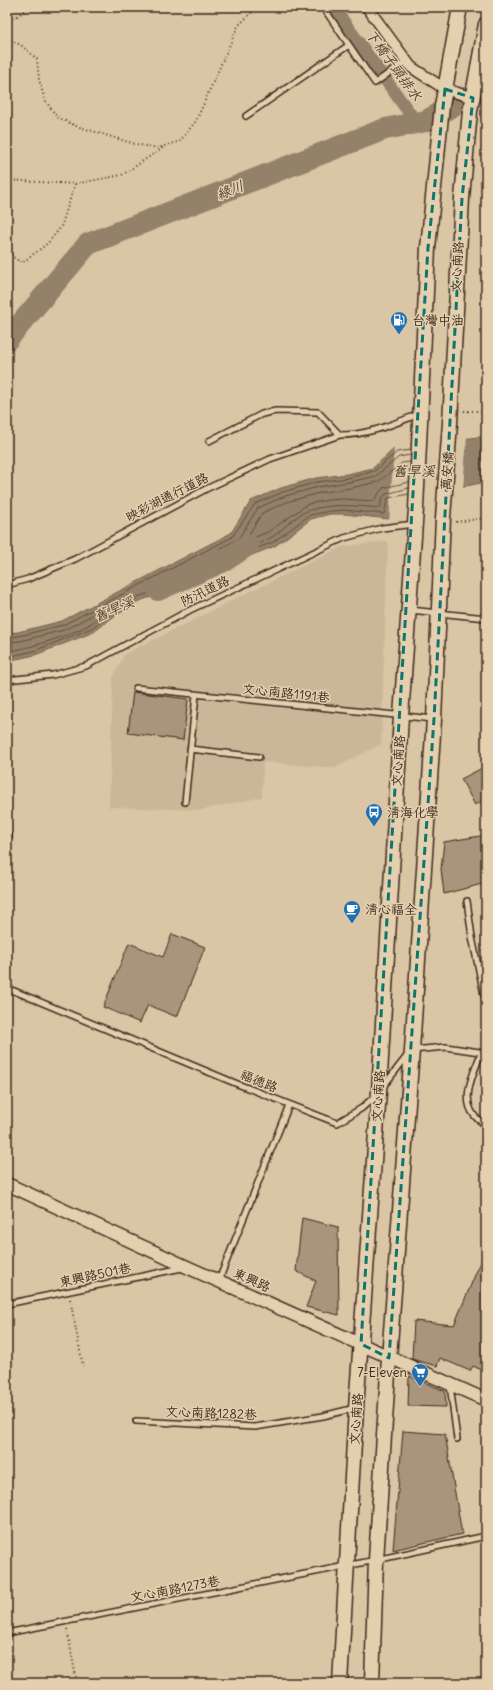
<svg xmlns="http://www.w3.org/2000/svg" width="493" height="1690" font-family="Delius,'LXGW WenKai TC',sans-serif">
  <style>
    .built { fill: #cbb798 }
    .water { fill: #94816a; stroke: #705e4c }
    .pier { fill: #dac5a5 }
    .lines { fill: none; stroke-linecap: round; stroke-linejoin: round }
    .shore { stroke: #5f4d3c; stroke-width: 1 }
    .canal { stroke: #94816a; stroke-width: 13 }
    .river { stroke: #94816a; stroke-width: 22 }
    .building { fill: #a8957b; stroke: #3b2a1e }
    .service-casing { stroke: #3b2a1e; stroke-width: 8 }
    .minor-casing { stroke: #3b2a1e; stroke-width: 13 }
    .tertiary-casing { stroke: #3b2a1e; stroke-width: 15 }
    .secondary-casing { stroke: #3b2a1e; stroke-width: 17 }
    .path { stroke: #3b2a1e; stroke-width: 2; stroke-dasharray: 1 3; stroke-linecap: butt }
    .service { stroke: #e4cfae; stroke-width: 5 }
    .minor { stroke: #e4cfae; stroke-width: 10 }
    .tertiary { stroke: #e4cfae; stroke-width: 12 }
    .secondary { stroke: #e4cfae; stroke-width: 14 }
    .marked { fill: none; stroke: #0f766e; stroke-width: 3; stroke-dasharray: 8 5; stroke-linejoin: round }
    .labels { text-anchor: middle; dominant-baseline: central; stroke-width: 3; stroke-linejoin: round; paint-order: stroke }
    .street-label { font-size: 13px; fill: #3b2a1e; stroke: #e4cfae }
    .poi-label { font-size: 13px; fill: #3b2a1e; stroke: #e4cfae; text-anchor: start }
    .water-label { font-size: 14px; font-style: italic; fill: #514031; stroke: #e4cfae }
  </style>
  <rect width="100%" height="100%" fill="#dac5a5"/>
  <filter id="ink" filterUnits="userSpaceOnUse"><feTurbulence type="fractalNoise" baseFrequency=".025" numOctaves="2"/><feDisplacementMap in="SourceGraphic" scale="8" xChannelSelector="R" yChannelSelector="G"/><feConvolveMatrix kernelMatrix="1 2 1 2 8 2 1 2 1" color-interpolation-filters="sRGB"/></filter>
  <g filter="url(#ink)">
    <!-- built -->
    <path class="built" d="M388 541 381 744 335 768 263 762 262 797 202 810 109 807 113 677 125 654 259 587 342 547Z"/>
    <!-- water -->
    <path class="water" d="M478 437H486V482L391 501 389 519 344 514H330L311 519 275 546 252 555 201 567 163 593 142 600 113 617 94 632 35 655 7 661V633L18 632 62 621 231 533 251 501 281 488 316 478 347 474 373 468 395 448Z"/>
    <!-- pier -->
    <path class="pier" d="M467 436 463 489 392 503 391 519 389 521 394 447Z"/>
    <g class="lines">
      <!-- shore -->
      <path class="shore" d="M409 482 383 488 379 493 374 501 343 499 328 500 308 504 268 532 248 540 246 539 262 513 287 502 319 493 350 488 378 482 402 463 410 462
        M409 488 386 494 382 498 380 508C356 506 333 503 310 510 296 514 284 529 272 537 258 546 239 548 222 552L220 550 221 548 238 539 258 508 285 496 318 487 349 482 376 476 399 457 410 455
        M7 637 19 636 63 625 232 537 255 504 283 492 317 482 348 478 374 471 397 452 411 450
        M7 642 20 641 64 630 100 611 103 612C94 631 28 648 7 652
        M7 657 34 651 92 628 111 613 140 596 161 590 199 563 251 551 273 542 310 515 330 511 344 510 384 514 388 498 409 494"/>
      <!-- canal -->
      <path class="canal" d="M333 7 416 122"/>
      <!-- river -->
      <path class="river" d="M7 340 88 244 385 129 426 121 486 87
        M158 590 224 561 248 545"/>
    </g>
    <!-- building -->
    <path class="building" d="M133 692 188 699 183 740 128 733Z
      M486 766V799L475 805 461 779Z
      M486 835V883L444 894 441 869 444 842Z
      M172 934 205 947 177 1017 148 1005 140 1023 103 1007 129 943 163 957Z
      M302 1218 338 1227 339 1315 306 1307 316 1281 296 1271Z
      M486 1249V1372L473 1366 470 1371 440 1358 437 1366 412 1359 414 1321 454 1325Z
      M409 1376 445 1391 446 1407 408 1406Z
      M403 1431 445 1434 462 1534 393 1550Z"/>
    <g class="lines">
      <!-- service casing -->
      <g class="service-casing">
        <path id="service" d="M323 7 375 83 406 61
          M246 116 349 45
          M209 441 262 414 276 411 318 412 340 435C369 435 393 424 419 414
          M7 585 28 579 75 559 206 489 270 459 340 435
          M410 610 486 618
          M7 680 53 675 86 666 190 610 344 538 382 528 414 524
          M136 688 433 719
          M190 749 259 757
          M185 802 196 695
          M7 836H9
          M467 901 472 937 486 1004
          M7 988 235 1083 337 1123 362 1108 376 1095
          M412 1050 446 1047 486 1053
          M481 1053C475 1071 460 1097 474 1115 476 1119 482 1122 486 1125
          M382 1088 407 1056
          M219 1280 289 1105
          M7 1304 182 1268
          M450 1385 457 1439
          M136 1421 255 1427 323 1416 355 1408
          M7 1633 376 1560 486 1536"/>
      </g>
      <!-- minor casing -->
      <g class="minor-casing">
        <path id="minor" d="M367 7 411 67 445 89 473 98"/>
      </g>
      <!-- tertiary casing -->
      <g class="tertiary-casing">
        <path id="tertiary" d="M7 1184 187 1267 486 1400"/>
      </g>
      <!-- secondary casing -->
      <g class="secondary-casing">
        <path id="secondary" d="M340 1683 356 1408 379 1092 401 716 416 509 428 248 442 106 460 7
          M372 1683 376 1560 389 1358 412 1050 434 719 443 518 450 423 462 198 470 111 486 24"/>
      </g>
      <!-- path -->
      <path class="path" d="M7 23 30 7
        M7 39 21 45 37 59 39 80 45 100 57 117 76 126 135 144 158 148 180 141 196 121 238 26 257 7
        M7 180 75 184 122 175 164 147
        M7 253 22 263 48 243 61 227 75 184
        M464 411H486
        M456 522 486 518
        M70 1299 83 1366
        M67 1629 77 1683"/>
      <!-- service -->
      <use href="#service" class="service"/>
      <!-- minor -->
      <use href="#minor" class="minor"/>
      <!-- tertiary -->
      <use href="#tertiary" class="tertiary"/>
      <!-- secondary -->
      <use href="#secondary" class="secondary"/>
    </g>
  </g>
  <!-- marked area -->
  <path class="marked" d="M445 89 473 98 462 198 434 719 389 1358 361 1344 428 248Z"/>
  <!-- icons -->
  <defs>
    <g id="fuel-pin" transform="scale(0.9)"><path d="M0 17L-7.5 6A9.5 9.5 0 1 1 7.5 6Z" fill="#1f6fb2" stroke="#e4cfae"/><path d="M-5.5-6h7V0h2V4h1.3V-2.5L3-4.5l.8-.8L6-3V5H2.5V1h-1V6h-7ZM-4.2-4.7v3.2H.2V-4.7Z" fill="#fff"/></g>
    <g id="bus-pin" transform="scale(0.9)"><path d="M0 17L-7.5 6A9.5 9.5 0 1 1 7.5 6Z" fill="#1f6fb2" stroke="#e4cfae"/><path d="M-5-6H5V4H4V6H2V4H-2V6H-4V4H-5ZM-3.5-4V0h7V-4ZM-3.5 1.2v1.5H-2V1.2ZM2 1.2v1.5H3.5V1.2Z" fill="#fff"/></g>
    <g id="cafe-pin" transform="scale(0.9)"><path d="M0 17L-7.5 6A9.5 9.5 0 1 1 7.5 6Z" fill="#1f6fb2" stroke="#e4cfae"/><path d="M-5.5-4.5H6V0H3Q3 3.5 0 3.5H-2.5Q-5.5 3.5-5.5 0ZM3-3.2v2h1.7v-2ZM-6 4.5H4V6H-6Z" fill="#fff"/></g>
    <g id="supermarket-pin" transform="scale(0.9)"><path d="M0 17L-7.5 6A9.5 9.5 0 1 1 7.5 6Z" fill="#1f6fb2" stroke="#e4cfae"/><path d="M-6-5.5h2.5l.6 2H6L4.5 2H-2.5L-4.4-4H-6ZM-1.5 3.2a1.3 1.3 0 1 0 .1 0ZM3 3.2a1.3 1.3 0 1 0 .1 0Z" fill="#fff"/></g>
  </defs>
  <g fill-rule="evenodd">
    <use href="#fuel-pin" x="399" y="320"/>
    <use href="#bus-pin" x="374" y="812"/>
    <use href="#cafe-pin" x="352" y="909"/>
    <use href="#supermarket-pin" x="420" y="1372"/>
  </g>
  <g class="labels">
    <!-- street labels -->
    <g class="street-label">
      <text transform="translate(457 267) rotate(-87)">文心南路</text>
      <text transform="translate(447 471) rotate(-86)">萬安橋</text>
      <text transform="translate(167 497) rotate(-27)">映彩湖通行道路</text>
      <text transform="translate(205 591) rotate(-26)">防汛道路</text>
      <text transform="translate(286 693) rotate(6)">文心南路1191巷</text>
      <text transform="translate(398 761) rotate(-86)">文心南路</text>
      <text transform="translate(259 1081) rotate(22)">福德路</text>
      <text transform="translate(378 1096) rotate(-86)">文心南路</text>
      <text transform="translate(95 1275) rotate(-12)">東興路501巷</text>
      <text transform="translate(252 1280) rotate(24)">東興路</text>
      <text transform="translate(211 1413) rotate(2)">文心南路1282巷</text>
      <text transform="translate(356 1419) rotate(-86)">文心南路</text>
      <text transform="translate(175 1589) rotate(-11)">文心南路1273巷</text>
    </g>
    <!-- poi labels -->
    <g class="poi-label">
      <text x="412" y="320">台灣中油</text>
      <text x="387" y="812">清海化學</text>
      <text x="365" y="909">清心福全</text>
      <text x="407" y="1372" text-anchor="end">7-Eleven</text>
    </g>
    <!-- water labels -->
    <g class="water-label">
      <text transform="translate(394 65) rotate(54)">下橋子頭排水</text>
      <text transform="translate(230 190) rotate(-21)">綠川</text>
      <text x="414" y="471">舊旱溪</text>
      <text transform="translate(114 609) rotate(-24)">舊旱溪</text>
    </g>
  </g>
  <!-- margin -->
  <rect width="493" height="1690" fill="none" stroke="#e4cfae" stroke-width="24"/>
  <rect x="12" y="12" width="469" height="1666" fill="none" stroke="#3b2a1e" stroke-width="1.5" filter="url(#ink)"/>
</svg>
